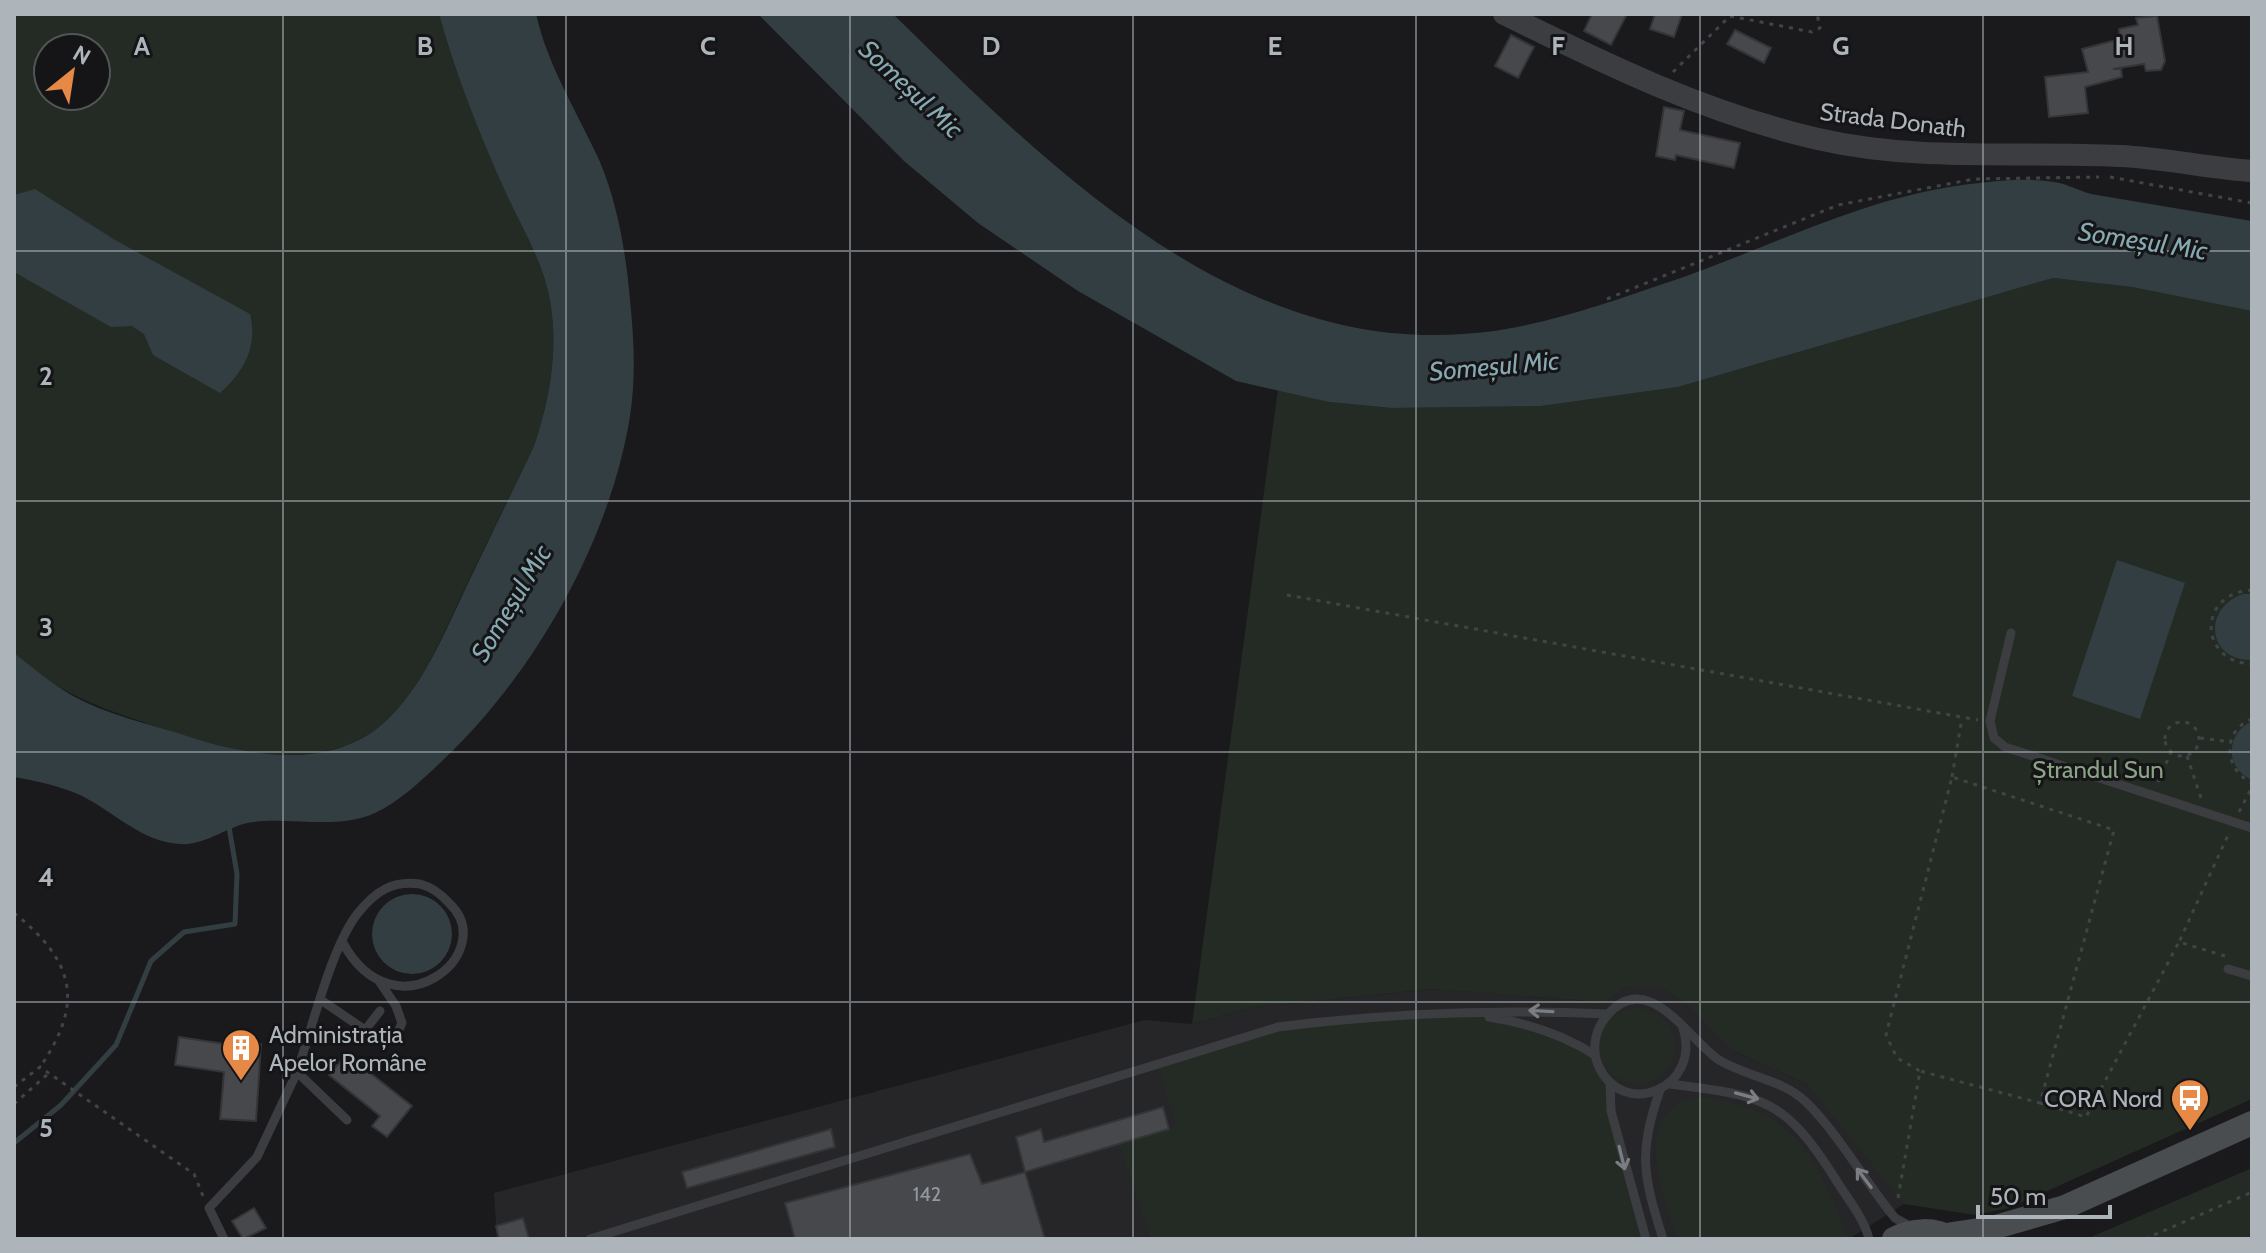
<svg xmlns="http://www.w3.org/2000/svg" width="2266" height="1253" font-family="Cabin,sans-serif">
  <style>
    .built { fill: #262629 }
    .green { fill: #242b24; fill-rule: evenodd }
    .water { fill: #323e41 }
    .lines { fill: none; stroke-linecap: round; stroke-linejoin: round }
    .stream { stroke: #323e41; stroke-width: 5 }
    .building { fill: #47484c; stroke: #343537; stroke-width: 2 }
    .path { stroke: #414447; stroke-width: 3; stroke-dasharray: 4 6; stroke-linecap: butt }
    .service { stroke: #3b3d40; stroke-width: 9 }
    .tertiary { stroke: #3b3d40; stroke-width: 22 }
    .secondary { stroke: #494d50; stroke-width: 24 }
    .oneway { stroke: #7a7e83 }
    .grid { fill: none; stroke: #adb4ba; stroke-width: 2; stroke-opacity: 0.55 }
    .labels { text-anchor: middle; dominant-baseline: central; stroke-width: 6; stroke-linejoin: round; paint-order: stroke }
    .number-label { font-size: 20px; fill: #94999e }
    .street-label { font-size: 24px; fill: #adb4ba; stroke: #151517 }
    .park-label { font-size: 24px; fill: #8ba485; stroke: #151517 }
    .poi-label { font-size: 24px; fill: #adb4ba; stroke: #151517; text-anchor: start }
    .water-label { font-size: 26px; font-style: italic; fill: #87a9b2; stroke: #151517 }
    .grid-label { font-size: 26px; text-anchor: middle; font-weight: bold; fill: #adb4ba; stroke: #151517; stroke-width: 6; stroke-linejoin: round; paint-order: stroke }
  </style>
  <rect width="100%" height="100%" fill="#1a1a1c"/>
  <!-- built -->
  <path class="built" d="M1627 987H1659L1685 1003 1733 1051 1807 1084 1834 1112 1904 1204 1849 1239H497L494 1193 1145 1020 1192 1024 1254 1007 1433 989 1603 1002Z"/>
  <!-- green -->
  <path class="green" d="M14 14H439C460 81 488 144 515 209 528 240 547 273 551 307 558 353 549 403 534 446 511 493 488 541 465 588 443 634 420 694 379 727 325 769 246 756 186 736 138 720 89 707 46 679L14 690ZM48 48H96V96H48Z
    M2053 278 2132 287 2252 311V1099L2009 1208 1975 1215 1904 1204 1807 1084 1733 1051 1685 1003 1659 987H1627L1603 1002 1432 989 1254 1007 1192 1024 1278 389 1329 402 1392 408 1541 406 1678 387Z
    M1599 1046a38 38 0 1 1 76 0a38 38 0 1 1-76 0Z
    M1474 1015 1525 1023 1595 1055 1610 1082 1611 1111 1646 1239H1151L1119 1144 1177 1126 1157 1065 1278 1027Z
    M1702 1097C1800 1111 1813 1155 1849 1239H1677C1663 1194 1627 1105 1702 1097Z
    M2252 1168V1239H2086L2098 1234Z"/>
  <!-- water -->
  <path class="water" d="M439 14H536C548 67 578 113 600 162 618 205 626 254 630 300 634 339 636 378 630 416 610 542 533 676 441 762 421 781 400 801 375 813 339 830 292 817 253 822 228 825 206 846 180 844 142 842 114 812 82 796 61 786 37 781 14 777V653C33 668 52 684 73 696 105 714 146 723 181 734 242 755 324 771 379 727 423 691 447 626 471 577 492 533 513 490 534 446 549 403 558 353 551 307 546 267 522 228 506 193 480 135 456 75 439 14Z
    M758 14H893C1045 163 1230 351 1463 334 1532 330 1601 305 1666 283 1771 248 1867 194 1979 183 2003 180 2031 178 2054 182 2069 184 2082 193 2097 195 2148 204 2200 212 2252 221V311L2132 287 2053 278 1678 387 1541 406 1392 408 1329 402 1236 381 1078 291 978 223 904 161Z
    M35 189 115 240 250 314C258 346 244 372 220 393L153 355 144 334 132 326 111 327 14 272V195Z
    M2117 560 2185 583 2140 719 2072 696Z
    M2243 594H2252V660C2207 661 2202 608 2243 594Z
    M2252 721V780C2225 768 2225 734 2252 721Z
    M372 934a40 40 0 1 1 80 0a40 40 0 1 1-80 0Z"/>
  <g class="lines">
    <!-- stream -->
    <path class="stream" d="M14 1143 61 1105 116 1045 151 961 184 932 235 924 237 874 229 827"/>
  </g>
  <!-- building -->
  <path class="building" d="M1592 14H1627L1611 45 1584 31Z
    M1655 14H1682L1674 37 1650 29Z
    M2157 16 2165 61 2161 70 2146 71 2144 64 2113 69H2121L2122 77 2085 87 2088 113 2049 117 2045 77 2088 72 2082 49 2120 39 2119 29 2138 25 2136 18Z
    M1735 30 1771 48 1764 63 1727 44Z
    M1511 35 1534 47 1518 78 1495 66Z
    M1664 107 1684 111 1680 130 1740 143 1734 168 1676 155 1675 160 1656 156Z
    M179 1037 225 1044H261L256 1121 220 1119 224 1072 175 1065Z
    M346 1054 412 1106 387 1137 372 1126 380 1116 329 1075Z
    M1163 1107 1169 1129 1025 1172 1016 1137 1041 1129 1044 1142Z
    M831 1129 835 1147 687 1188 682 1172Z
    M970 1154 982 1184 1025 1172 1045 1239H795L785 1203Z
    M254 1208 266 1228 243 1239 232 1221Z
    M523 1218 529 1239H499L496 1226Z"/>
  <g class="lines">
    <!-- path -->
    <path class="path" d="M1673 72 1730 16 1812 32 1820 28 1817 14
      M2110 177 2252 203
      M1607 299 1838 205 1974 179 2099 177
      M2252 590C2197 593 2198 662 2252 664
      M1287 595 1978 720
      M2251 664 2252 674
      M2252 719C2221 731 2224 770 2252 783
      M2165 739a17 17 0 1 1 34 0a17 17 0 1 1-34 0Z
      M2200 738 2231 742
      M2187 756 2201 798
      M1952 777 1962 718
      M2158 782 2171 752
      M2239 812 2252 787
      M14 913C74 961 85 1002 40 1067
      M2225 956 2179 942 2229 833
      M14 1087 40 1067 194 1174 203 1196
      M2040 1103 2086 1117 2179 942
      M14 1104 49 1073
      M1898 1198 1920 1071 2040 1103 2114 830 1952 777 1886 1035 1897 1058 1920 1071
      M2145 1239 2252 1192"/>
    <!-- service -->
    <path class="service" d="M2011 633 1990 721 1994 738 2005 747 2252 828
      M2228 969 2252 976
      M379 981 396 1006 402 1023 397 1034
      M321 1000 365 1030 380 1011
      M1489 1017C1528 1023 1562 1034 1595 1055
      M1683 1028C1702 1088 1624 1120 1599 1067 1592 1052 1594 1034 1603 1021 1645 961 1689 1041 1719 1060 1747 1077 1782 1079 1806 1102 1838 1133 1866 1183 1895 1218L1913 1228
      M297 1072C312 1029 331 947 358 913 375 892 392 880 420 884 432 887 442 895 450 904 500 953 395 1038 343 943
      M1610 1082 1611 1111 1646 1239
      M1670 1084C1763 1096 1784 1097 1836 1180 1847 1198 1864 1218 1869 1239
      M1660 1090C1638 1154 1643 1175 1663 1239
      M224 1239 209 1208 257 1157 297 1072 347 1120
      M590 1239 1278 1027C1387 1013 1498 1009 1608 1014"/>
    <!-- tertiary -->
    <path class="tertiary" d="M1504 14C1605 64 1708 114 1818 139 1918 162 2019 151 2120 156 2164 158 2208 168 2252 171"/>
    <!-- secondary -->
    <path class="secondary" d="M1946 1235 1992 1228 2065 1207 2252 1123
      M1894 1239C1912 1229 1935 1228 1952 1239"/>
  </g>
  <!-- one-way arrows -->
  <defs><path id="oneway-shaft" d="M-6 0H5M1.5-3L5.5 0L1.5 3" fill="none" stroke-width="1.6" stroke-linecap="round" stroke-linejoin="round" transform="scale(2)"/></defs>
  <g class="oneway">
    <use href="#oneway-shaft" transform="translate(1541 1011) rotate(-177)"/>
    <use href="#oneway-shaft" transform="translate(1747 1096) rotate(15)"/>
    <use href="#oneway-shaft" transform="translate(1622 1158) rotate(76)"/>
    <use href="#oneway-shaft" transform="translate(1864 1178) rotate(-127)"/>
  </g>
  <!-- grid -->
  <path class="grid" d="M283 14V1239M566 14V1239M850 14V1239M1133 14V1239M1416 14V1239M1700 14V1239M1983 14V1239M14 251H2252M14 501H2252M14 752H2252M14 1002H2252"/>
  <!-- icons -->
  <defs>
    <g id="building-pin" transform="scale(2)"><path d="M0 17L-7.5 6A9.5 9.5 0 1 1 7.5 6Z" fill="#e68947" stroke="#151517"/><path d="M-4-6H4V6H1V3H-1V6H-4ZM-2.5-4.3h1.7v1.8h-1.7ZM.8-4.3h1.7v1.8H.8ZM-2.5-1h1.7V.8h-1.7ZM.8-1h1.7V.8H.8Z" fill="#fff"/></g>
    <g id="bus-pin" transform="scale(2)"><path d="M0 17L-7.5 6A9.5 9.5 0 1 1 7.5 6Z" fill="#e68947" stroke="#151517"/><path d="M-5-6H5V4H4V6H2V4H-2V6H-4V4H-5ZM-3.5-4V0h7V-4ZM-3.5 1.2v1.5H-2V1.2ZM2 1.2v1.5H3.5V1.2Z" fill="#fff"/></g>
  </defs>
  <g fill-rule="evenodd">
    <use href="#building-pin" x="241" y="1048"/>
    <use href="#bus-pin" x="2190" y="1098"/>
  </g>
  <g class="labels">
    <!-- number labels -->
    <g class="number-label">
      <text x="927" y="1194">142</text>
    </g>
    <!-- street labels -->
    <g class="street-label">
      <text transform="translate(1893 120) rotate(7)">Strada Donath</text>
    </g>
    <!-- park labels -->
    <g class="park-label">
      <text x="2098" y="769">Ștrandul Sun</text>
    </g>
    <!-- poi labels -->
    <g class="poi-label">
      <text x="269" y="1034">Administrația<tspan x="269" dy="28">Apelor Române</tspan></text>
      <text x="2162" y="1098" text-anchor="end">CORA Nord</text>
    </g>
    <!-- water labels -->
    <g class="water-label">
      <text transform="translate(911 89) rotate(43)">Someșul Mic</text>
      <text transform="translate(2143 241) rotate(9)">Someșul Mic</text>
      <text transform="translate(1494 366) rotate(-5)">Someșul Mic</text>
      <text transform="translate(511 603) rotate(-59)">Someșul Mic</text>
    </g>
  </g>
  <g class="grid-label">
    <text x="142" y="55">A</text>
    <text x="425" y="55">B</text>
    <text x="708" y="55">C</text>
    <text x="991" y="55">D</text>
    <text x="1275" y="55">E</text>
    <text x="1558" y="55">F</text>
    <text x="1841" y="55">G</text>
    <text x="2124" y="55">H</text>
    <text x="46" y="385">2</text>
    <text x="46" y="636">3</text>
    <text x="46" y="886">4</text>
    <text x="46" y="1137">5</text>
  </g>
  <!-- border -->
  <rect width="2266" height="1253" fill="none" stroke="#adb4ba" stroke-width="32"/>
  <!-- north arrow -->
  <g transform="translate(72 72) rotate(30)"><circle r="38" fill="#151517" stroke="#525558" stroke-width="2"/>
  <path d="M0-6L14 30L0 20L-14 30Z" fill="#e68947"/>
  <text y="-12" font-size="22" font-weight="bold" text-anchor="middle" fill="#adb4ba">N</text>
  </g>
  <!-- scale -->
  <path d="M1978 1205v12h132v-12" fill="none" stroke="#adb4ba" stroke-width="4"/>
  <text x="1990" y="1205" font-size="24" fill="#adb4ba" stroke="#151517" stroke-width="6" paint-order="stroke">50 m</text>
</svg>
